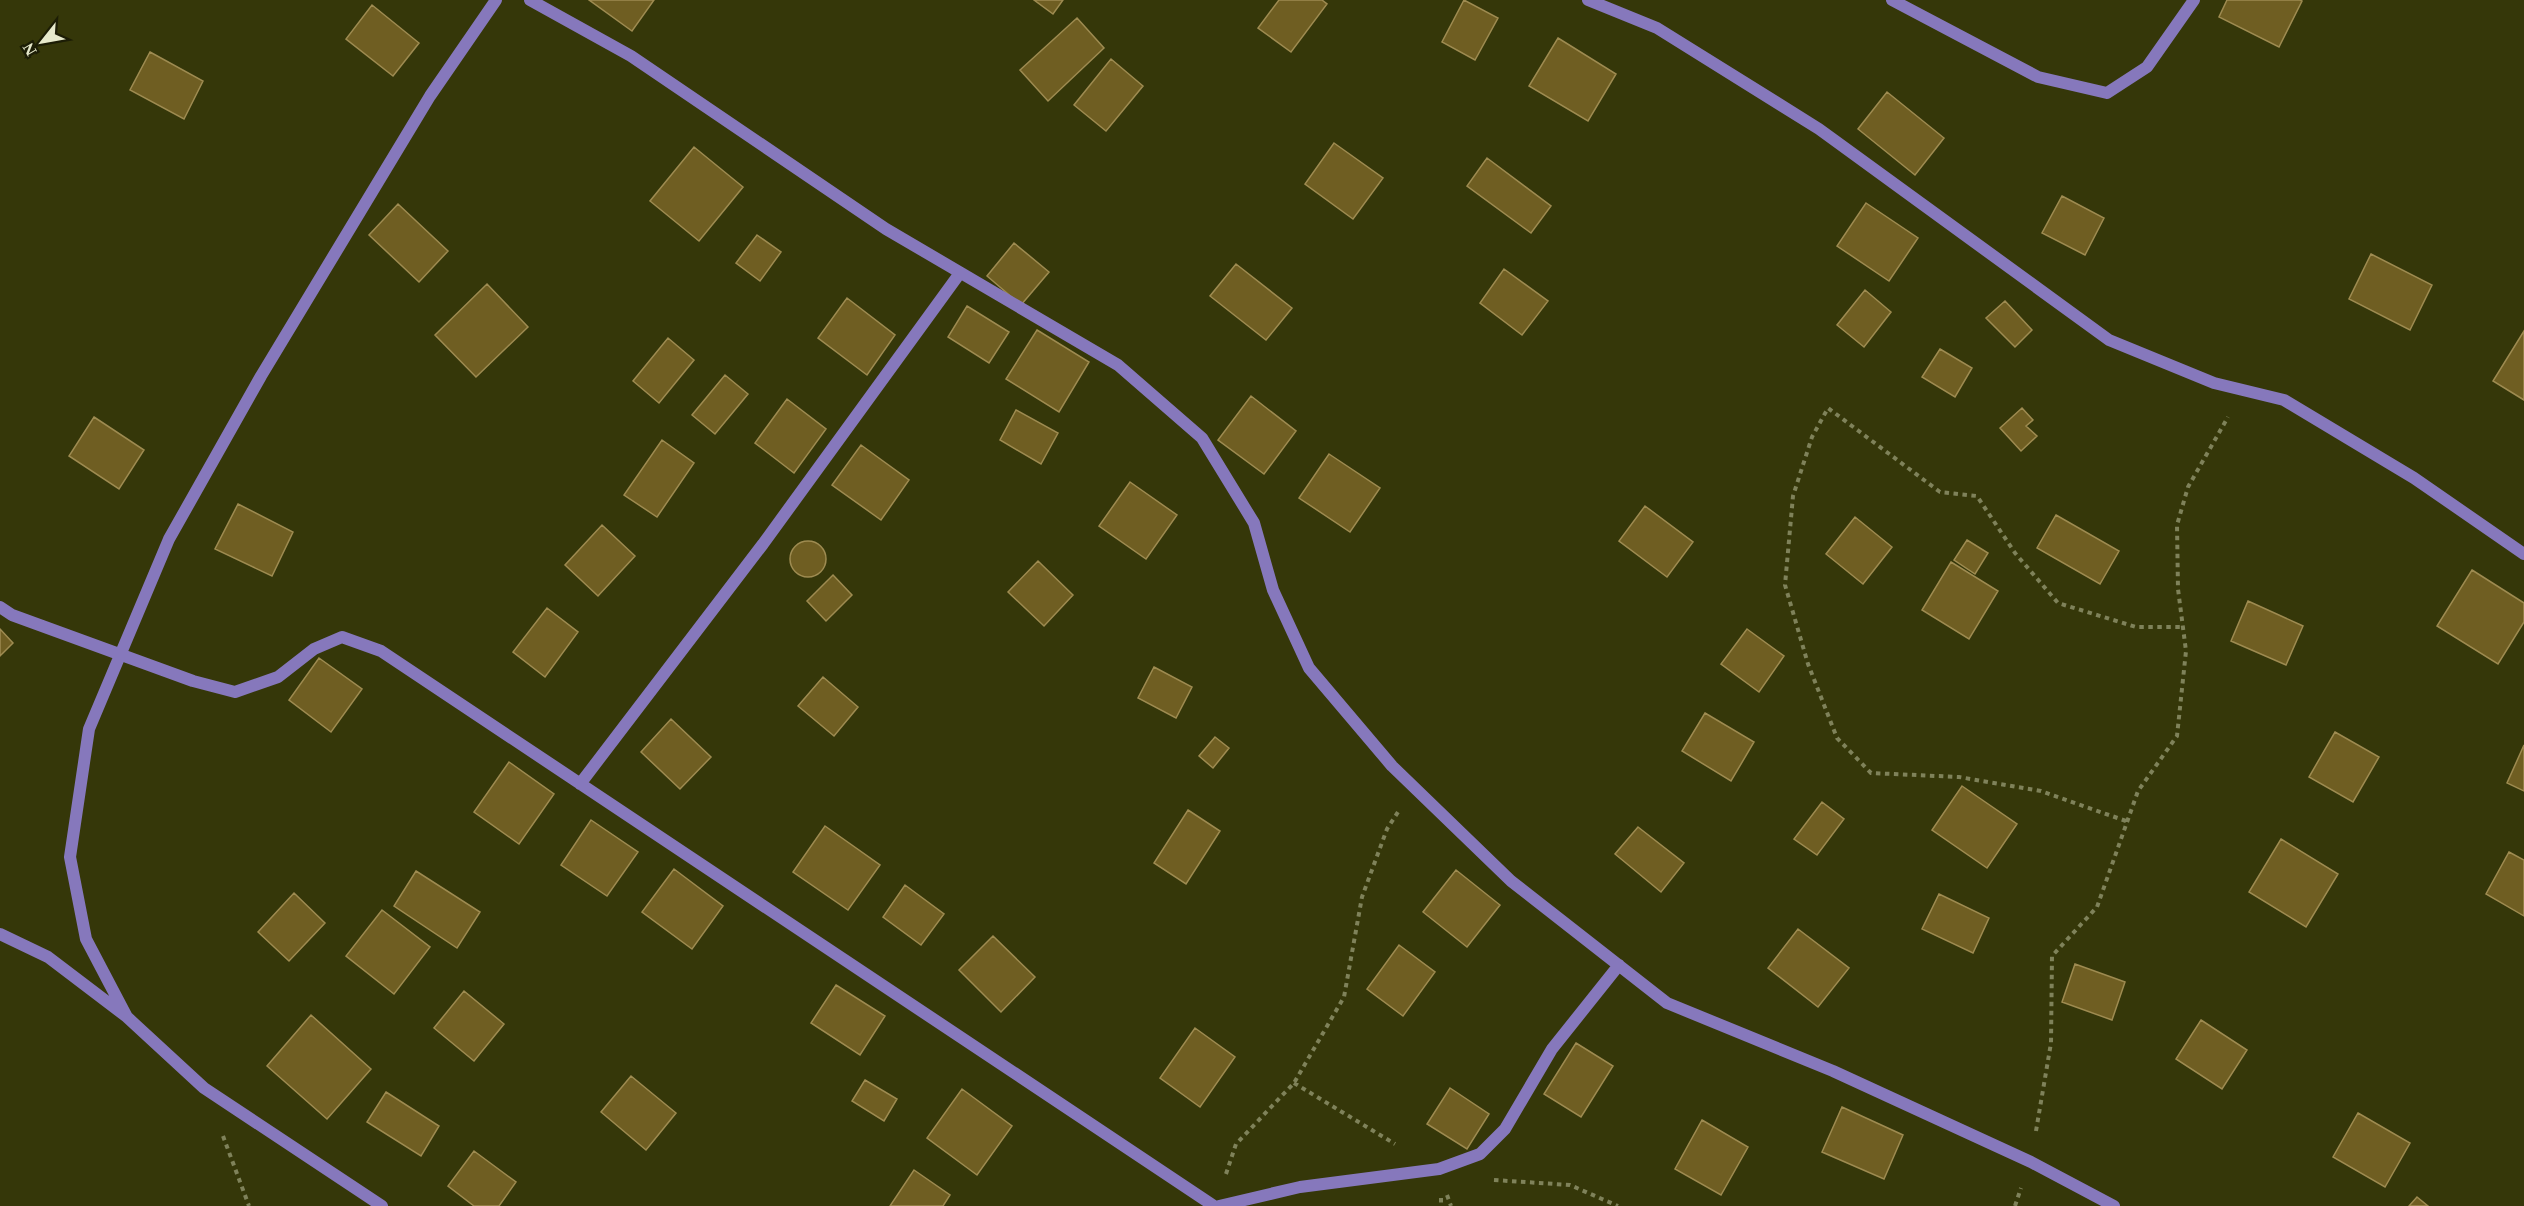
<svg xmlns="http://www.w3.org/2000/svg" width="2524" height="1206" font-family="'Times New Roman',serif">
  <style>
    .building { fill: #6f5e22; stroke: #9e8b51; stroke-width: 1.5 }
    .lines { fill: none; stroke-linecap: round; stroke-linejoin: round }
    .path { stroke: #7f825a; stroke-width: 4; stroke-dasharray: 4.5 4.5; stroke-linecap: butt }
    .street { stroke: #8678bc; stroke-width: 12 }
  </style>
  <rect width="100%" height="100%" fill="#353709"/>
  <!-- building -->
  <path class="building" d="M589 0H654L632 31Z
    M1034 0H1063L1053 14Z
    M1279 0H1322L1327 4 1291 52 1258 28Z
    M1464 0 1498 18 1475 60 1442 42Z
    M2227 0H2300L2302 1 2279 47 2219 17Z
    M372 5 419 43 393 76 346 39Z
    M1077 18 1104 48 1048 101 1020 70Z
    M1558 38 1616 74 1588 121 1529 86Z
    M150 52 203 81 184 119 130 90Z
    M1111 59 1143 86 1106 131 1074 105Z
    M1887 92 1944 138 1915 175 1858 129Z
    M1334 143 1383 178 1353 219 1305 184Z
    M694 147 743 187 699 241 650 201Z
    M1487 158 1551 206 1531 233 1467 186Z
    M2062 196 2104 218 2085 255 2042 233Z
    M1866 203 1918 238 1889 281 1837 246Z
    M398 204 448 251 419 282 369 235Z
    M757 235 781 252 760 281 736 263Z
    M1014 243 1049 272 1021 305 987 276Z
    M2371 254 2432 285 2410 330 2349 299Z
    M1236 264 1292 308 1266 340 1210 296Z
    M1504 269 1548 301 1522 335 1480 303Z
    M487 284 528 327 476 377 435 335Z
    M1865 290 1891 312 1864 347 1837 325Z
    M847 298 895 335 867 375 818 338Z
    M2005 301 2032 330 2015 347 1986 318Z
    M967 306 1009 332 989 363 948 337Z
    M1037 330 1089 362 1059 412 1006 379Z
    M2524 331V400L2493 381Z
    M668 338 694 360 659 403 633 381Z
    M1940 349 1972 368 1955 397 1922 377Z
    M725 375 748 394 715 434 692 415Z
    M1251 396 1296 431 1264 474 1218 440Z
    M787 399 826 429 794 473 755 443Z
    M2022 408 2033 420 2026 426 2037 436 2021 451 2000 428Z
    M1016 410 1058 433 1041 464 1000 440Z
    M94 417 144 450 119 489 69 456Z
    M662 440 694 463 657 517 624 495Z
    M861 445 909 480 881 520 832 485Z
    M1329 454 1380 488 1350 532 1299 498Z
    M1130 482 1177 515 1146 559 1099 526Z
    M238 504 293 532 272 576 215 549Z
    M1645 506 1693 542 1667 577 1619 541Z
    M2056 515 2119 551 2100 584 2037 548Z
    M1855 517 1892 547 1863 584 1826 554Z
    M602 525 635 556 598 596 565 565Z
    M1967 540 1988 553 1975 574 1954 560Z
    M790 559a18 18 0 1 1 36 0a18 18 0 1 1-36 0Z
    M1038 561 1073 595 1044 626 1008 592Z
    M1951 562 1998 591 1969 639 1922 610Z
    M2472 570 2524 603V622L2498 664 2437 626Z
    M833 575 852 595 826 621 807 601Z
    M2248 601 2303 626 2286 665 2231 641Z
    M547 608 578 632 545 677 513 652Z
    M0 629 13 643 0 656Z
    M1747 629 1784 656 1759 692 1721 664Z
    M319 658 362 689 331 732 289 700Z
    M1154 667 1192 687 1176 718 1138 698Z
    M823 677 858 707 834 736 798 706Z
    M1705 713 1754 742 1731 781 1682 751Z
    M671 719 711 757 680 789 641 752Z
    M2335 732 2379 757 2353 802 2309 777Z
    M1215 737 1229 748 1213 768 1199 756Z
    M2524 745V791L2507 783Z
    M509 762 554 794 519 844 474 812Z
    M1962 786 2017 824 1987 868 1932 830Z
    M1822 802 1844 819 1817 855 1794 839Z
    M1188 810 1220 831 1186 884 1154 863Z
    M591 820 638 852 607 896 561 865Z
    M825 826 880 865 848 910 793 872Z
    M1638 827 1684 863 1661 892 1615 854Z
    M2281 839 2338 874 2306 927 2249 892Z
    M2509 852 2524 860V916L2486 894Z
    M674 869 723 906 692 949 642 912Z
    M1456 870 1500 905 1467 947 1423 912Z
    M416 871 480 912 457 948 394 906Z
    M905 885 944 914 921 945 883 917Z
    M294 893 325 923 289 961 258 932Z
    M1939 894 1989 918 1973 953 1922 929Z
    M382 910 430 947 394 994 346 956Z
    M1798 929 1849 968 1818 1007 1768 968Z
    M993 936 1035 977 1001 1012 959 970Z
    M1399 945 1435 972 1403 1016 1367 989Z
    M2075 964 2125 982 2112 1020 2062 1002Z
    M836 985 885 1016 860 1055 811 1023Z
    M464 991 504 1024 474 1061 434 1028Z
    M311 1015 371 1069 327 1119 267 1066Z
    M2201 1020 2247 1050 2222 1089 2176 1059Z
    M1195 1028 1235 1057 1200 1107 1160 1078Z
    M1576 1043 1613 1066 1581 1117 1544 1094Z
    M631 1076 676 1113 646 1150 601 1112Z
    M865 1080 897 1099 884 1121 852 1101Z
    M1450 1088 1489 1114 1467 1149 1427 1124Z
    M962 1089 1012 1126 977 1175 927 1138Z
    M386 1092 439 1126 421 1156 367 1122Z
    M1842 1107 1903 1135 1884 1179 1822 1152Z
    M2358 1113 2410 1143 2385 1187 2333 1157Z
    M1702 1120 1748 1147 1721 1195 1675 1169Z
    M474 1151 516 1182 499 1206H474L448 1186Z
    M914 1170 950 1195 943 1206H890Z
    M2417 1197 2428 1206H2409Z"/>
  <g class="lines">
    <!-- path -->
    <path class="path" d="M2126 821 2041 791 1959 777 1871 773 1837 738 1808 664 1785 585 1793 496 1812 437 1828 408 1940 492 1977 496 2015 553 2058 603 2136 627H2183
      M1294 1083 1395 1144
      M2036 1131 2051 1043 2052 956 2097 907 2138 791 2177 736 2186 651 2178 589 2177 525 2188 487 2228 417
      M223 1136 249 1206
      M1226 1174 1236 1144 1294 1083 1344 997 1362 897 1387 829 1398 812
      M1494 1180 1570 1185 1618 1206
      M1447 1195 1451 1206
      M1441 1198V1206
      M2015 1206 2021 1188"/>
    <!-- street -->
    <path class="street" d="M530 0 631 56 886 229 1118 365 1202 438 1254 523 1273 590 1309 668 1392 766 1511 881 1667 1003 1833 1071 2031 1162 2114 1206
      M1588 0 1657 28 1819 129 2109 340 2214 383 2284 400 2414 478 2524 554
      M1892 0 2038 77 2107 93 2147 67 2194 0
      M0 607 12 615 193 681 235 692 278 677 314 649 342 637 381 651 1214 1206
      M580 784 763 544 960 273
      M0 934 48 957 127 1017 204 1088 382 1206
      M127 1017 86 939 70 857 89 729 169 539 261 376 430 96 496 0
      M1219 1206 1300 1187 1439 1169 1480 1154 1505 1129 1552 1049 1619 965"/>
  </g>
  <!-- north arrow -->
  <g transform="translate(42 42) rotate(239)" stroke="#1c1d05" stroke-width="4.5" paint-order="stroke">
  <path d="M0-4.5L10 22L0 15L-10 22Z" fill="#e6e9cb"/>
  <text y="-9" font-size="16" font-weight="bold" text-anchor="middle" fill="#e6e9cb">N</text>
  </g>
</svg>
